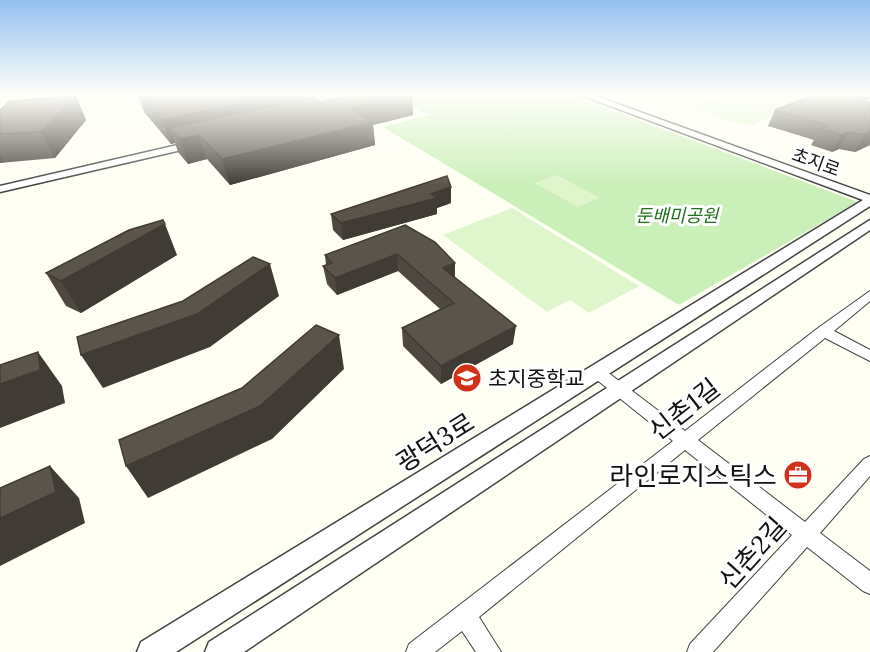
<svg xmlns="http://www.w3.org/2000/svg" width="870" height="652" font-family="Lora,'Noto Sans KR',serif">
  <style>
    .green { fill: #cbefb8 }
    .pitch { fill: #dff5cb }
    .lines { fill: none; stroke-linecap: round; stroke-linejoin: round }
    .minor-casing { stroke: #434343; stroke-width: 2 }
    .tertiary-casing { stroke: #434343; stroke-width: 3 }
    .minor { fill: #fff; fill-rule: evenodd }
    .tertiary { fill: #fff; fill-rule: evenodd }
    .wall { fill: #4e4840 }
    .shaded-wall { fill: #403b34 }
    .building { fill: #5b544b; stroke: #403b34; stroke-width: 1.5 }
    .labels { text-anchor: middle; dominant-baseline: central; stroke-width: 6; stroke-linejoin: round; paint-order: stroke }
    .far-street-label { font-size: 18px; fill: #101010; stroke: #fff }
    .far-park-label { font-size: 18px; font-style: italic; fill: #1b7118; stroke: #fff }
    .poi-label { font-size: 21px; fill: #101010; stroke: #fff; text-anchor: start }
    .near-street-label { font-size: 26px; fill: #101010; stroke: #fff }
    .near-poi-label { font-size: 26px; fill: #101010; stroke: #fff; text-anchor: end }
  </style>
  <rect width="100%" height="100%" fill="#fffff4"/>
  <!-- green -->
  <path class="green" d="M432 94H569L858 202 679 305 383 127 429 115 402 101Z"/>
  <!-- pitch -->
  <path class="pitch" d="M729 94H788L811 100 752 125 740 124 690 107Z
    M557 175 600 198 578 207 534 183Z
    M512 208 639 286 589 313 570 300 547 312 443 235Z"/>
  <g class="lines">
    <!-- minor casing -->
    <g class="minor-casing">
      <path id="minor" d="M870 291V301L834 331 870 350V361L825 338 698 440 805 522 864 459 870 456V476L820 533 870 571V594L863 591 807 547 713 652H687L690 644 792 535 685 450 479 617 501 652H476L462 631 435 652H406L409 644 673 441 592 376 590 372 592 368H602L685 431 818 328Z"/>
    </g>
    <!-- tertiary casing -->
    <g class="tertiary-casing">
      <path id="tertiary" d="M305 94H315L340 111 333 113Z
        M578 94H590L870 195V206L176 652H137L141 642 863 200Z
        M199 140 204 143 203 145 0 192V186Z
        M870 220V230L244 652H205L209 642Z"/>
    </g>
    <!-- minor -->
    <use href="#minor" class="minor"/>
    <!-- tertiary -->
    <use href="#tertiary" class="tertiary"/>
  </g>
  <!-- wall -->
  <path class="wall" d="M137 94H304L305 99 321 102 412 94 413 115 373 125 375 145 230 185 207 159 188 164 178 152 175 143 171 144 144 112Z
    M802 94H870V99L866 101 870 102V145L855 152 839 149 832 152 811 145 814 140 768 126 775 110 810 96Z
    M76 96 86 120 55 158 0 163V110Z
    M451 203 437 208V214L343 240 333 230 331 214Z
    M405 225 455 277 513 344 441 384 403 346 402 328 440 309 398 271 337 295 327 284 323 266 326 265 325 255Z
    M177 255 81 313 66 306 46 273Z"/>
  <!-- shaded-wall -->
  <path class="shaded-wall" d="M288 94H304L308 113 199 135 207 159 188 164 180 139 170 128 175 143 171 144 162 120Z
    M412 94 413 115 373 125 375 145 230 185 222 159 350 108Z
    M857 94H870V99L842 112 850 97Z
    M76 96 86 120 55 158 41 132Z
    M849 132 839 149 832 152 841 135Z
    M870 132V145L855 152 864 135Z
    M0 155 4 162 0 163Z
    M451 187V203L437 208V214L343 240 341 223Z
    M165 224 177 255 81 313 61 281Z
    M397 254 398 271 337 295 335 278Z
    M455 263V280L443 268Z
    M270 264 279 296 210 347 103 388 81 355Z
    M516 326 513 344 441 384V366Z
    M339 335 344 369 272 439 148 498 126 466Z
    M38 352 62 386 65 403 0 428V384Z
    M50 466 79 498 85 523 0 566V518Z"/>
  <!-- building -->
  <path class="building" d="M139 94H288L162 120Z
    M355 94H411L350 108 373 122 222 159 199 135 180 139 170 128 314 97 321 102Z
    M816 94H857L850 97 870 102V132L864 135 849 132 841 135 820 129 827 125 775 110Z
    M76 96 41 132 0 134V110L10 101Z
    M447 176 451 187 431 194 437 198 341 223 331 214Z
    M163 220 165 224 61 281 46 273 129 230Z
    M405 225 435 242 455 263 443 268 516 326 441 366 402 328 454 303 397 254 335 278 323 266 332 263 325 255Z
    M253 257 270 264 197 314 81 355 77 337 183 301Z
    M316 325 339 335 260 406 126 466 119 440 242 388Z
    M38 352 40 370 0 384V365Z
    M50 466 56 492 0 518V488Z"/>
  <!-- sky -->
  <linearGradient id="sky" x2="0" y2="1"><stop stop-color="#93c0f0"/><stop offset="0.51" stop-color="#fffffa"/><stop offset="1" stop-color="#fffffa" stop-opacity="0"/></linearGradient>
  <rect width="870" height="185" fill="url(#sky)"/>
  <!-- icons -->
  <defs>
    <g id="school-disc" transform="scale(1.5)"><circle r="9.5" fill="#d13118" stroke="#fff"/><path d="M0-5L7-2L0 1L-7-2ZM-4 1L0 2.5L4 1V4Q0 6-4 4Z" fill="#fff"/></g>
    <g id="office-disc" transform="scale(1.5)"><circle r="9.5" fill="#d13118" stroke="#fff"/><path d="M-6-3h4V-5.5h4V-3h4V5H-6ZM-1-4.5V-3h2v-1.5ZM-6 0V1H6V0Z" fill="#fff"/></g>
  </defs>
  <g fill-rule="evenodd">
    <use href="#school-disc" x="467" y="378"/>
    <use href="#office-disc" x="798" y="475"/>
  </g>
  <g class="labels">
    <!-- far-street labels -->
    <g class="far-street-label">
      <text transform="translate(816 162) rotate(20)">초지로</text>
    </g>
    <!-- far-park labels -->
    <g class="far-park-label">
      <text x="677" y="215">둔배미공원</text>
    </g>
    <!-- poi labels -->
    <g class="poi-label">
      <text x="488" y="378">초지중학교</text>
    </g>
    <!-- near-street labels -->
    <g class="near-street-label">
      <text transform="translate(684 409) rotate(-38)">신촌1길</text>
      <text transform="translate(435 442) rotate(-32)">광덕3로</text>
      <text transform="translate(752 553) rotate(-48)">신촌2길</text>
    </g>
    <!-- near-poi labels -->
    <g class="near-poi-label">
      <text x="777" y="475">라인로지스틱스</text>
    </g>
  </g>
</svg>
